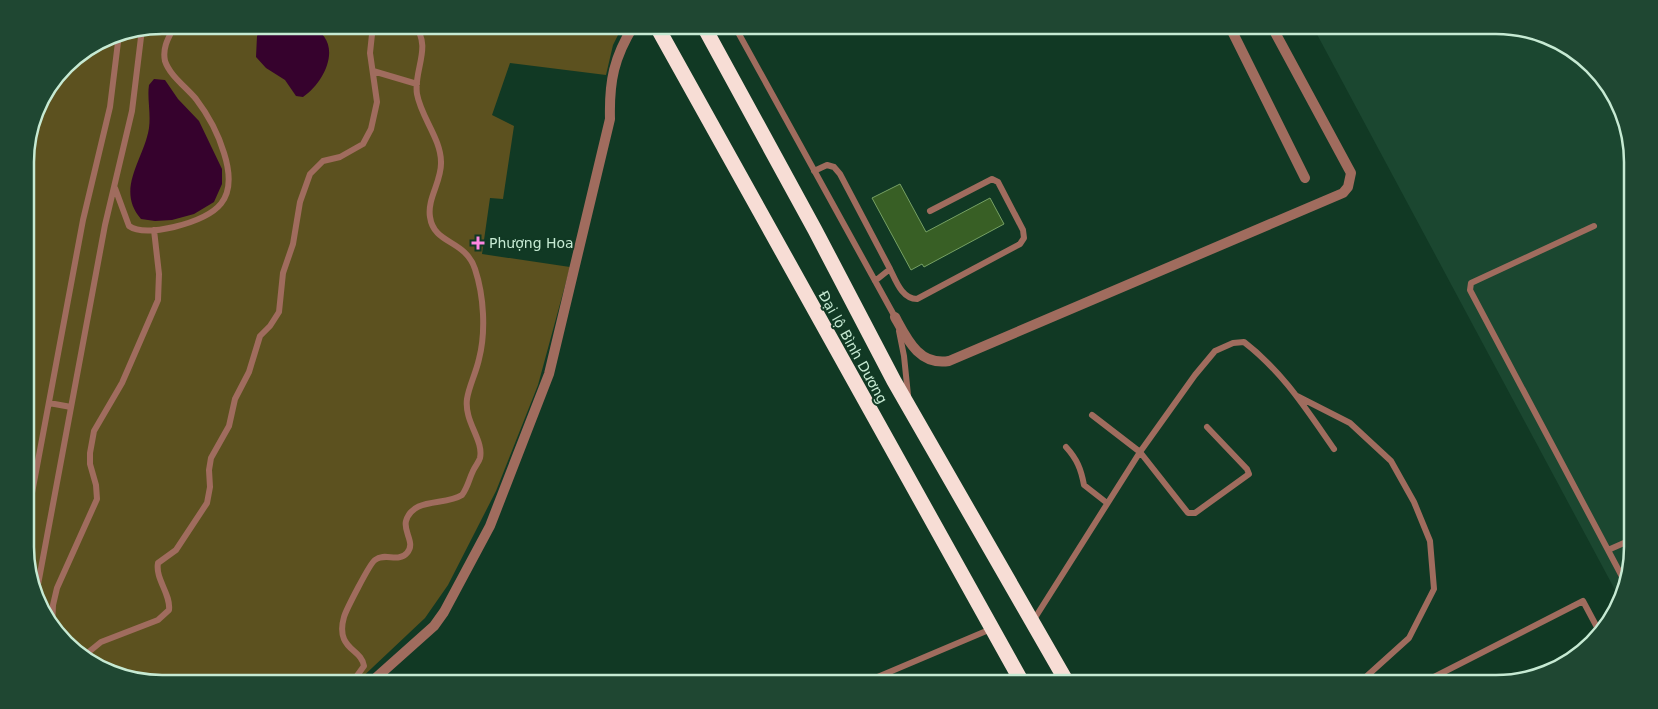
<svg xmlns="http://www.w3.org/2000/svg" width="1658" height="709" font-family="'DejaVu Sans',sans-serif">
  <style>
    .built { fill: #1b4730 }
    .green { fill: #5c511f }
    .water { fill: #36022d }
    .building { fill: #385f25; stroke: #76a164 }
    .lines { fill: none; stroke-linecap: round; stroke-linejoin: round }
    .lane { stroke: #a06c5e; stroke-width: 6 }
    .street { stroke: #a06c5e; stroke-width: 10 }
    .highway { stroke: #f7ddd5; stroke-width: 15 }
    .poi-dot { fill: #fd86e1; stroke: #113924; stroke-width: 2 }
    .labels { text-anchor: middle; dominant-baseline: central; stroke-width: 4; stroke-linejoin: round; paint-order: stroke }
    .poi-label { font-size: 14px; fill: #c6ead3; stroke: #113924; text-anchor: start }
    .street-label { font-size: 14px; fill: #c6ead3; stroke: #113924 }
    .rim { fill: none; stroke: #c6ead3; stroke-width: 2.5 }
  </style>
  <rect width="100%" height="100%" fill="#113924"/>
  <!-- built -->
  <path class="built" d="M1312 25H1496L1548 35 1605 78 1632 144 1633 547 1621 601Z"/>
  <!-- green -->
  <path class="green" d="M162 25H623L613 45 606 75 510 63 492 115 514 126 503 199 490 198 482 254 570 267 538 385 496 491 448 585 425 618 355 684H162L110 674 53 631 26 565 25 153 39 101 71 59 110 35Z"/>
  <!-- water -->
  <path class="water" d="M264 25C277 25 296 22 308 26 345 38 327 81 303 97L296 96 285 80 266 68 256 57 257 36Z
    M154 79 165 80 178 99 199 121 222 169V184L214 202 194 214 172 220 155 221 141 219C115 189 144 160 149 128 151 113 147 98 149 85Z"/>
  <!-- building -->
  <path class="building" d="M900 184 926 232 990 198 1004 224 924 267 922 264 911 270 872 198Z"/>
  <g class="lines">
    <!-- lane -->
    <path class="lane" d="M734 25 895 317
      M373 71 417 84
      M814 171 827 165 834 167 840 174 890 269 875 281
      M115 188 129 226C140 234 161 230 174 227 218 216 239 200 224 153 218 133 209 116 196 99 186 87 170 76 165 61 162 47 169 37 175 25
      M1594 226 1471 283 1470 290 1626 584
      M890 269C896 281 902 299 917 299L1020 244 1024 238 1023 230 998 182 992 179 930 211
      M899 331 904 356 908 395
      M1297 396 1350 423 1391 461 1414 502 1430 541 1434 589 1409 638 1358 684
      M49 403 71 407
      M1092 415 1140 452 1188 513H1195L1249 474 1247 469 1207 427
      M1066 447C1077 459 1081 469 1084 485L1107 503
      M26 525 83 220 110 107 119 34
      M1608 550 1633 539
      M37 590 105 225 132 111 142 29
      M1033 621 1140 452 1195 375 1215 351 1233 343 1244 342C1283 372 1306 409 1334 449
      M52 626 53 605 57 588 97 499 96 485 90 464V453L94 431 122 383 158 300 159 274 154 230
      M85 655 101 642 158 620 169 610C171 594 155 579 158 563L176 550 207 503 210 487 209 470 211 458 229 426 235 399 249 372 260 336 270 326 279 312 283 273 293 244 300 202 310 174 323 161 340 157 363 144 371 129 377 102 370 53 373 25
      M351 684 364 666C362 653 349 651 344 639 341 632 342 624 344 617 346 610 370 563 375 560 385 552 398 563 407 553 416 543 403 532 406 521 413 497 445 506 462 495 468 487 469 479 473 471 475 466 479 462 480 458 484 440 464 422 467 399 469 386 476 373 479 359 486 332 484 296 475 269 465 239 434 245 430 217 427 198 442 181 441 162 441 139 421 117 417 94 413 71 433 46 414 25
      M861 684 991 629
      M1435 684 1432 678 1583 601 1599 631"/>
    <!-- street -->
    <path class="street" d="M1229 25 1305 178
      M895 317C907 339 919 366 949 361L1343 193 1348 187 1351 173 1271 25
      M369 684 434 626 444 612 490 526 549 374 610 119C609 81 614 57 634 25"/>
    <!-- highway -->
    <path class="highway" d="M656 25 1023 684
      M703 25 815 230 894 381 1068 684"/>
  </g>
  <!-- markers -->
  <path class="poi-dot" d="M475.5 235.5h5v5h5v5h-5v5h-5v-5h-5v-5h5z"/>
  <g class="labels">
    <!-- poi labels -->
    <g class="poi-label">
      <text x="489" y="243">Phượng Hoa</text>
    </g>
    <!-- street labels -->
    <g class="street-label">
      <text transform="translate(853 347) rotate(61)">Đại lộ Bình Dương</text>
    </g>
  </g>
  <!-- crop -->
  <path d="M0 0H1658V709H0ZM162 34H1496A128 128 0 0 1 1624 162V547A128 128 0 0 1 1496 675H162A128 128 0 0 1 34 547V162A128 128 0 0 1 162 34Z" fill="#1f4732" fill-rule="evenodd"/>
  <path class="rim" d="M162 34H1496A128 128 0 0 1 1624 162V547A128 128 0 0 1 1496 675H162A128 128 0 0 1 34 547V162A128 128 0 0 1 162 34Z"/>
</svg>
